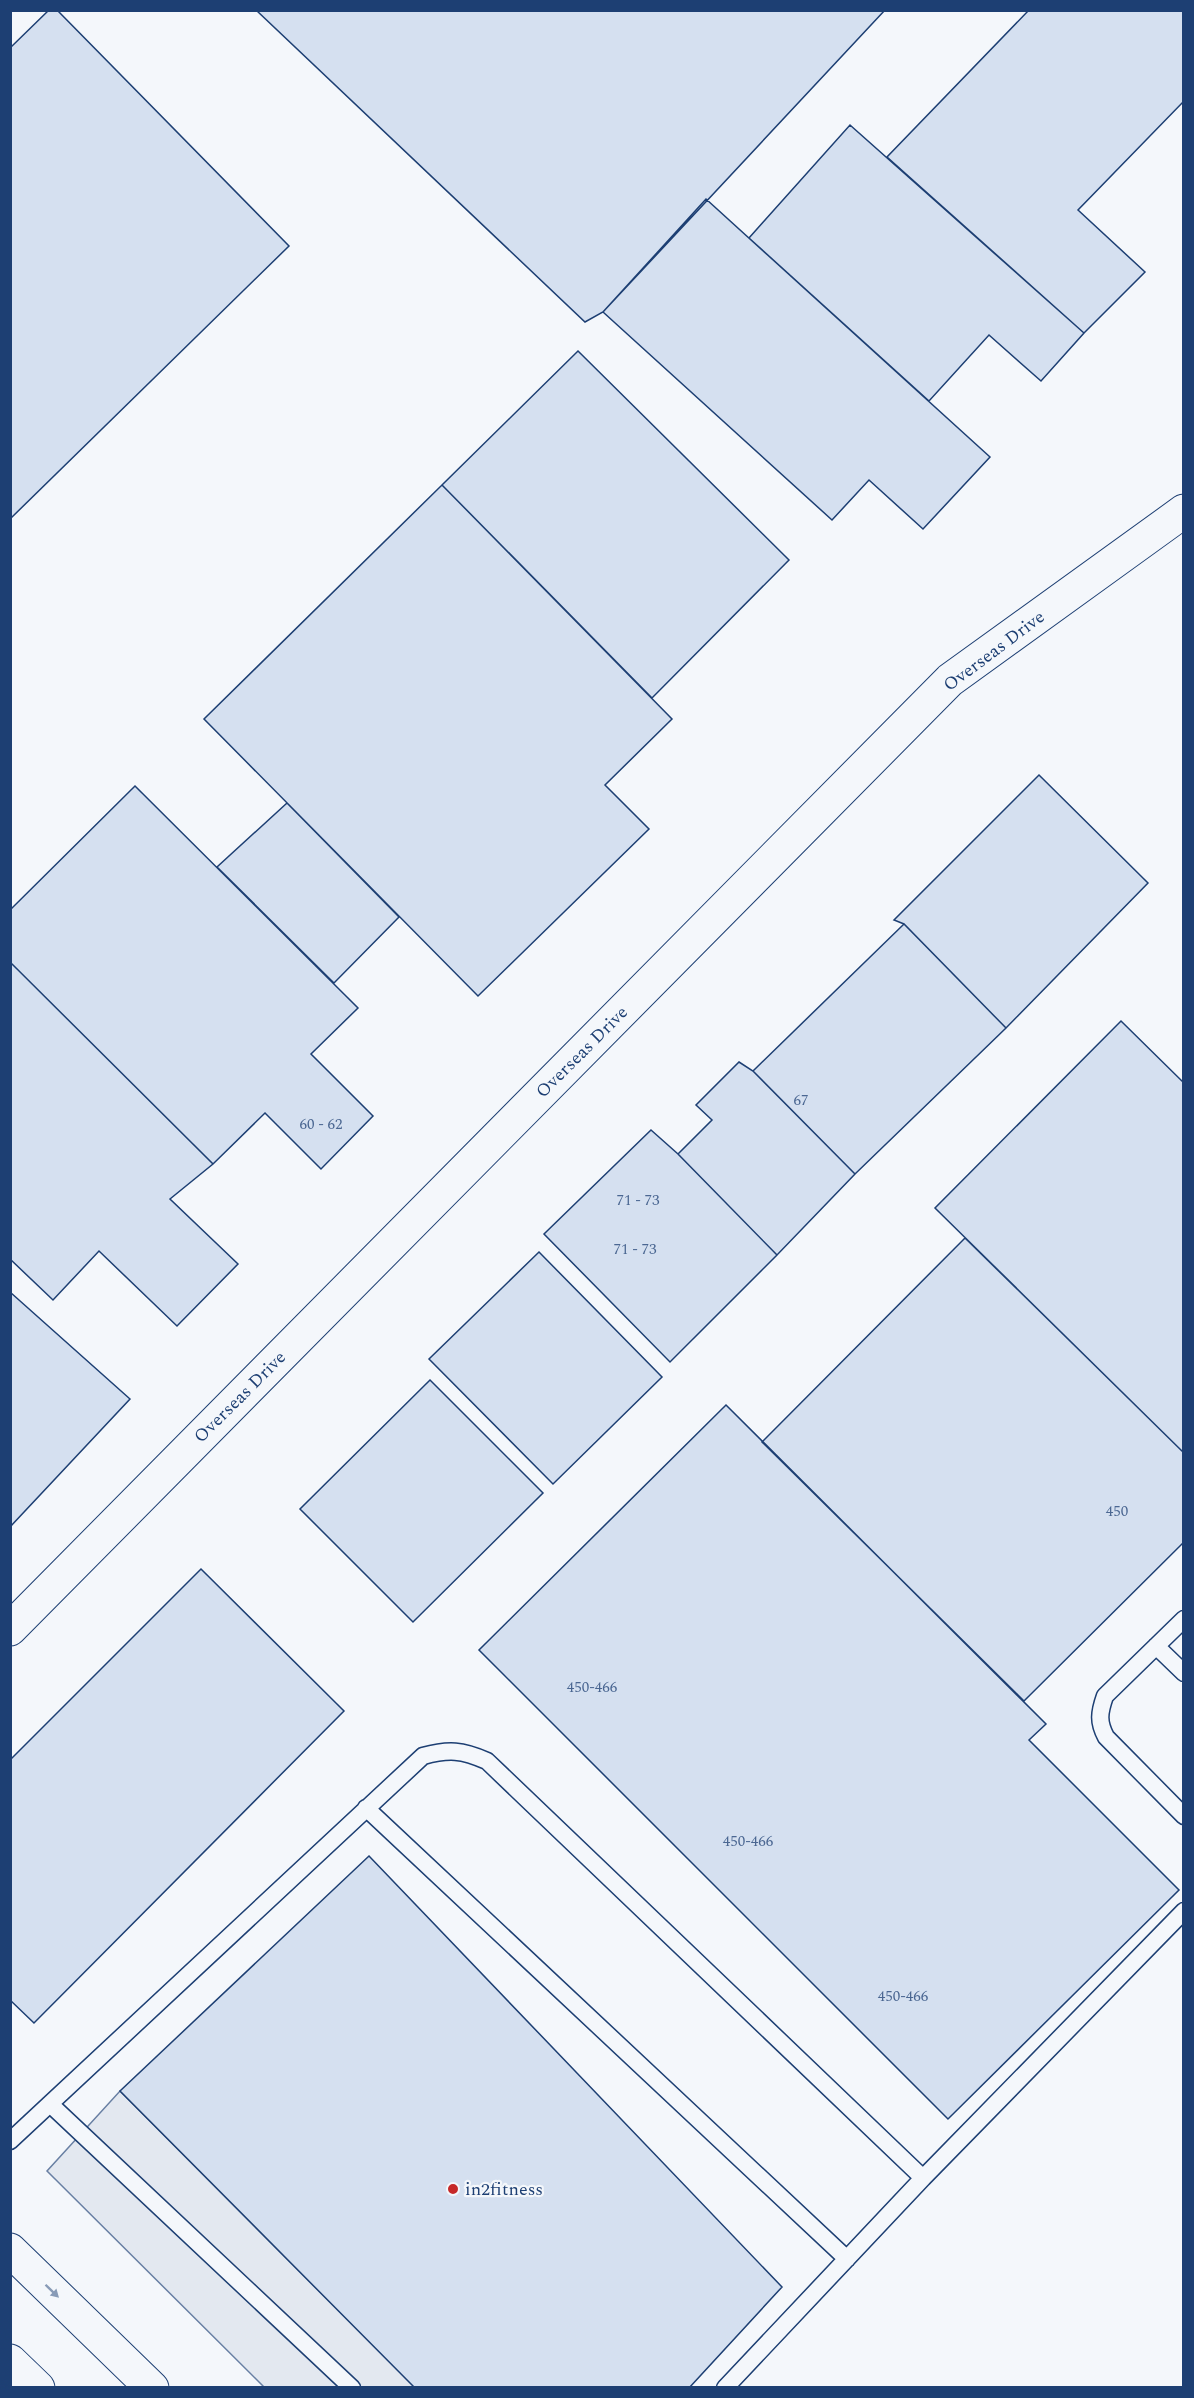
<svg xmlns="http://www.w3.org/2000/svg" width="1194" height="2398" font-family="Spectral,serif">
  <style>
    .parking { fill: #e3e8f0; stroke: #687fa3; stroke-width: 1.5 }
    .building { fill: #d5e0f0; stroke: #1d3f73; stroke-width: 1.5 }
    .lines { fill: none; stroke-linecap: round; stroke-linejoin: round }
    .lane-casing { stroke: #1d3f73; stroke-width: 19 }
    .street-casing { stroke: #1d3f73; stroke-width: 35 }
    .highway-casing { stroke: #1d3f73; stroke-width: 35 }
    .lane { stroke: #f4f7fb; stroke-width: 16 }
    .street { stroke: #f4f7fb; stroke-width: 33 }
    .highway { stroke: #f4f7fb; stroke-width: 33 }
    .oneway { fill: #889bb7 }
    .poi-dot { fill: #c62828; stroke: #f4f7fb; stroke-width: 2 }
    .labels { text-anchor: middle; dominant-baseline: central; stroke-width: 4.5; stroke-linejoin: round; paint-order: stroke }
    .number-label { font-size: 15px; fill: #4b6792 }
    .street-label { font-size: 18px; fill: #1d3f73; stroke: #f4f7fb }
    .poi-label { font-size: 18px; fill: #1d3f73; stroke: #f4f7fb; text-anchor: start }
  </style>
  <rect width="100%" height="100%" fill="#f4f7fb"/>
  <!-- parking -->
  <path class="parking" d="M120 2091 415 2387H264L47 2171Z"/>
  <!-- building -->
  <path class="building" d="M49 10H57L289 246 10 519V48Z
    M256 10H885L603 312 585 322Z
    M1029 10H1184V101L1078 210 1145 272 1084 333 887 157Z
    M850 125 1084 333 1041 381 989 335 929 401 749 238Z
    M706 199 990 457 923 529 869 480 832 520 603 312Z
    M578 351 789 560 652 698 442 485Z
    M442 485 672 719 605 785 649 829 478 996 204 719Z
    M1039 775 1148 883 1006 1028 904 924 894 920Z
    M135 786 358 1008 311 1054 373 1116 321 1169 265 1113 213 1164 10 962V910Z
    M287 803 399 917 334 983 217 867Z
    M904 924 1006 1028 855 1174 753 1071Z
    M10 962 213 1164 170 1199 238 1264 177 1326 99 1251 53 1300 10 1259Z
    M1121 1021 1184 1083V1453L935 1208Z
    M739 1062 753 1071 855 1174 777 1255 678 1154 712 1120 696 1105Z
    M651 1130 678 1154 777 1255 670 1362 544 1234Z
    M965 1238 1184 1453V1542L1024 1701 762 1442Z
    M539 1252 662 1377 553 1484 429 1359Z
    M10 1292 130 1399 10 1527Z
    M430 1380 543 1493 413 1622 300 1509Z
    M726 1405 1046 1724 1029 1740 1179 1890 948 2119 479 1650Z
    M201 1569 344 1711 34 2023 10 2000V1760Z
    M369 1856 782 2287 689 2388H415L120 2091Z"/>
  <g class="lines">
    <!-- lane casing -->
    <g class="lane-casing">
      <path id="lane" d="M1184 1619 1105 1696C1099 1713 1098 1722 1106 1737L1184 1816
        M1156 1646 1184 1673
        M366 1808 847 2259
        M50 2104 352 2388
        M10 2141 423 1756C449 1749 462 1750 487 1761L923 2178 725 2388
        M923 2178 1184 1911"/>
    </g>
    <!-- street casing -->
    <g class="street-casing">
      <path id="street" d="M10 1629 950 680 1184 511
        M10 2250 152 2388"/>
    </g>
    <!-- highway casing -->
    <g class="highway-casing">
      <path id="highway" d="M10 2361 38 2388"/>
    </g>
    <!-- lane -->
    <use href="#lane" class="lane"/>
    <!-- street -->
    <use href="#street" class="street"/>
    <!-- highway -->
    <use href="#highway" class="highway"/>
  </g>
  <!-- one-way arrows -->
  <defs><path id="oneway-solid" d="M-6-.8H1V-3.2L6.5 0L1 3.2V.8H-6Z" transform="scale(1.5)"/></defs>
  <use class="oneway" href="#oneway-solid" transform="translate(52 2291) rotate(44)"/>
  <!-- markers -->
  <circle class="poi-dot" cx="453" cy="2189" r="6"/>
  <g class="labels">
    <!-- number labels -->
    <g class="number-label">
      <text x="801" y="1100">67</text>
      <text x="321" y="1124">60 - 62</text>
      <text x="638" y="1200">71 - 73</text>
      <text x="635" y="1249">71 - 73</text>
      <text x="1117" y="1511">450</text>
      <text x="592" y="1687">450-466</text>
      <text x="748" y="1841">450-466</text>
      <text x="903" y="1996">450-466</text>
    </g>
    <!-- street labels -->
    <g class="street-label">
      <text transform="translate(994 651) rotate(-37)">Overseas Drive</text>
      <text transform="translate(582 1052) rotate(-45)">Overseas Drive</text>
      <text transform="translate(240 1397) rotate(-45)">Overseas Drive</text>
    </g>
    <!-- poi labels -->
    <g class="poi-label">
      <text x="465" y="2189">in2fitness</text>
    </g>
  </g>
  <!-- border -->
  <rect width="1194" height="2398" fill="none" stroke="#1d3f73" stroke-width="24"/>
</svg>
